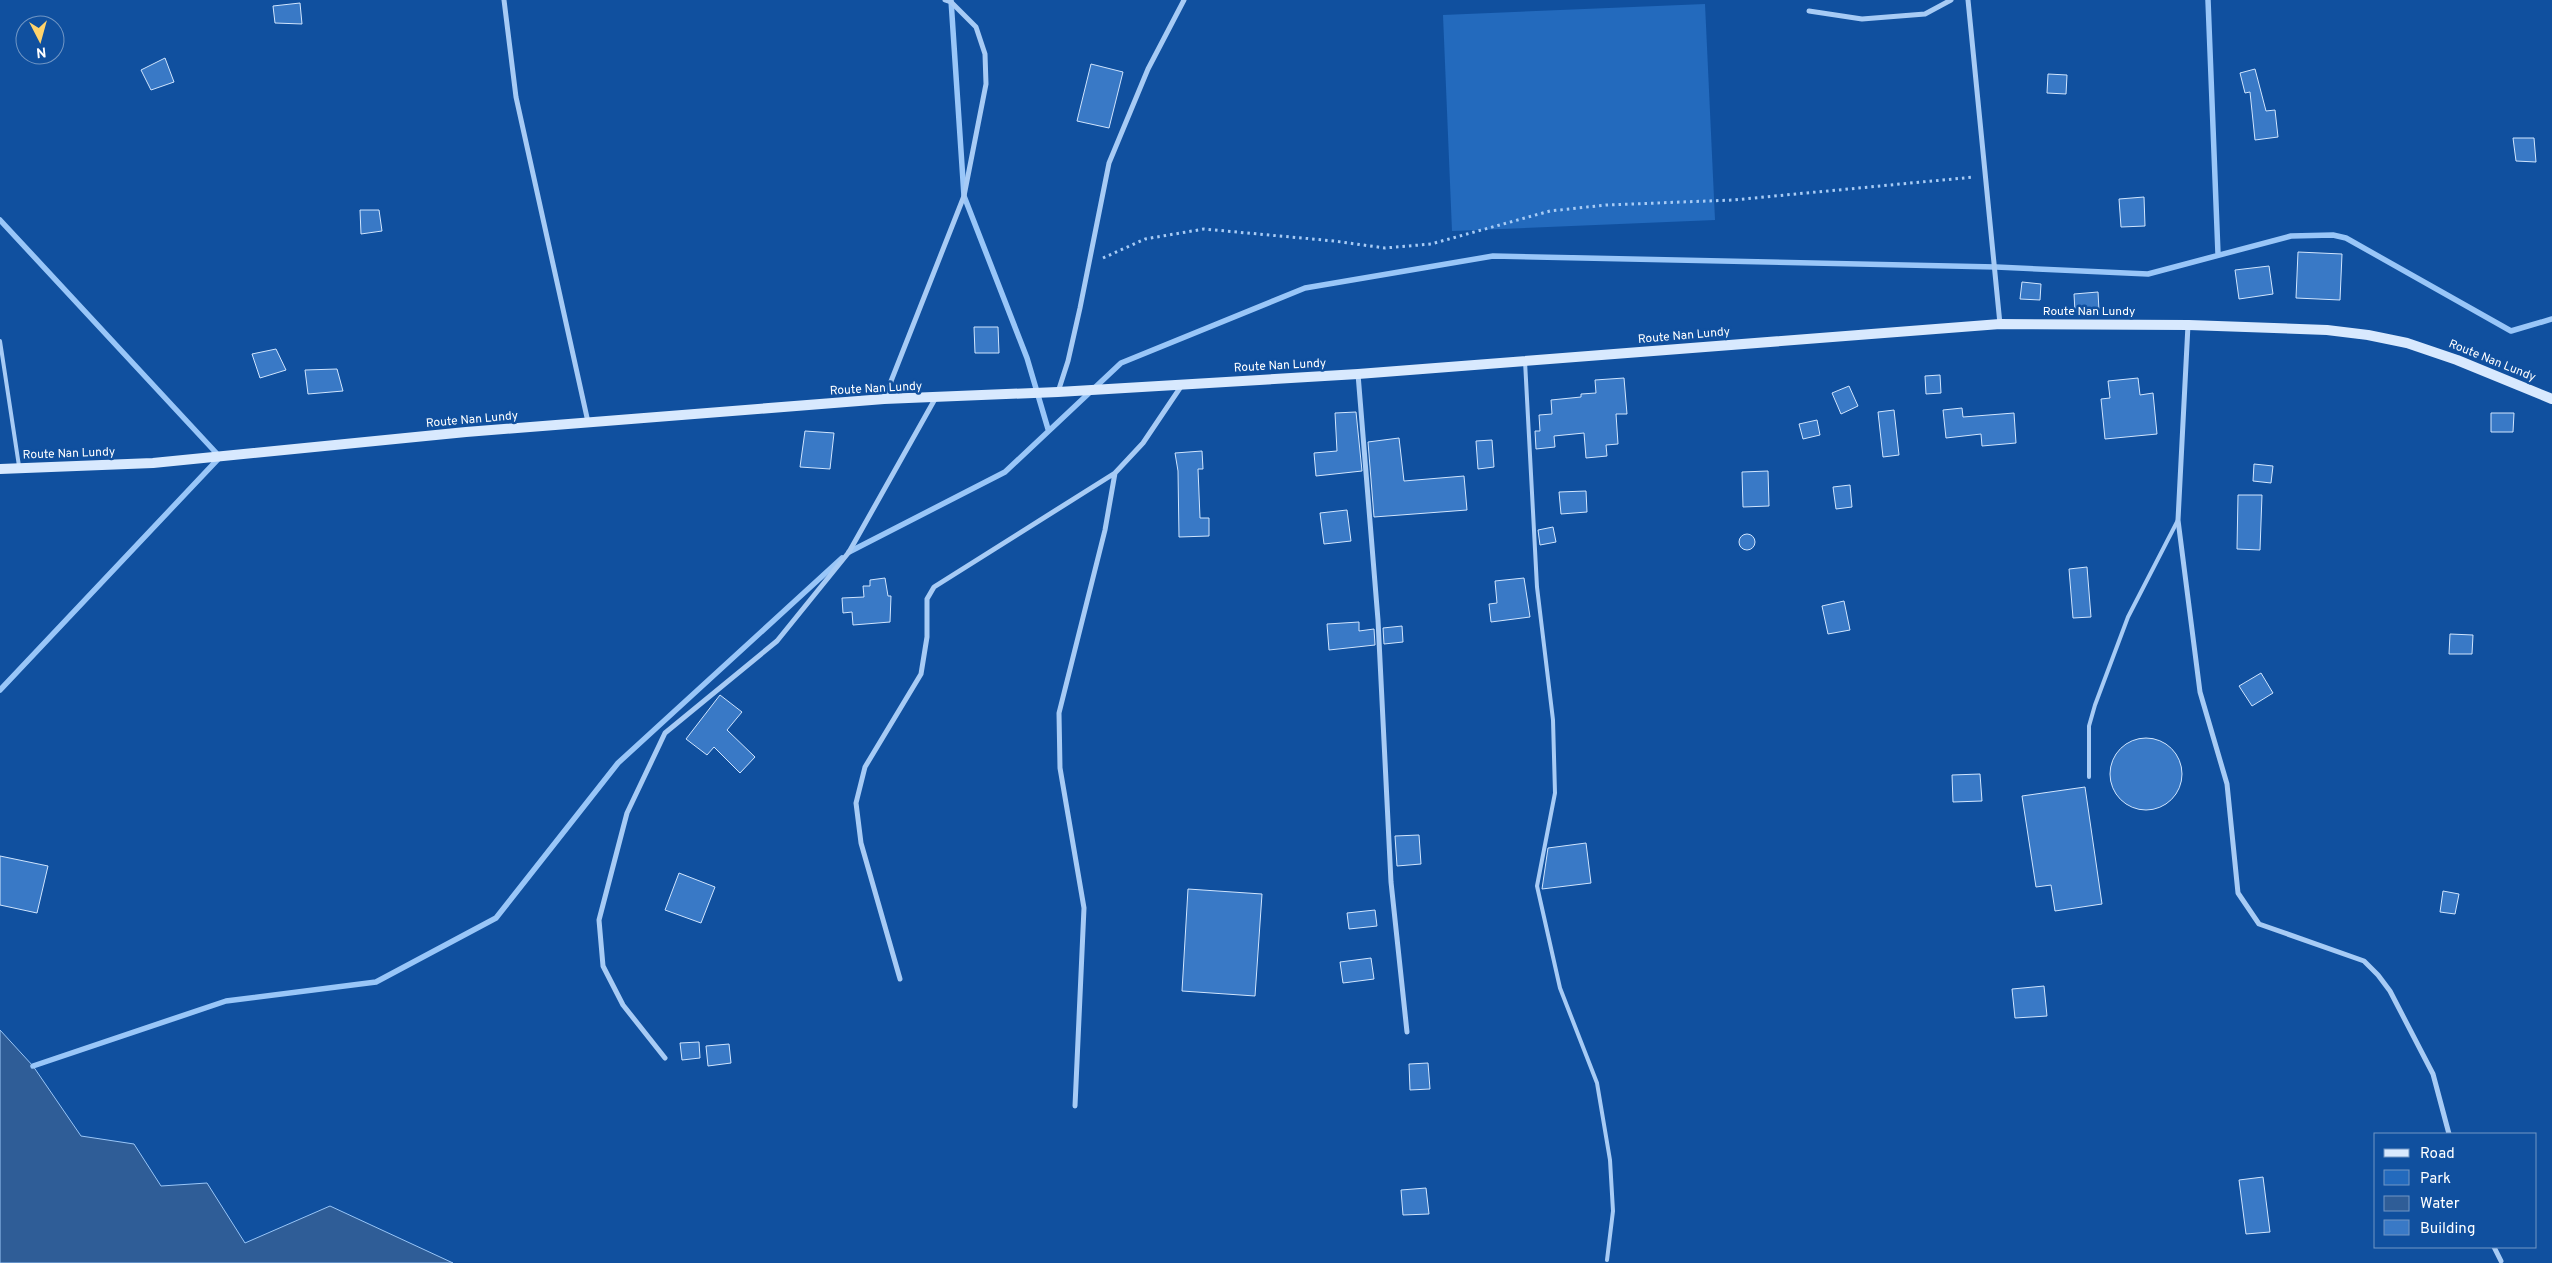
<svg xmlns="http://www.w3.org/2000/svg" width="2552" height="1263" font-family="Overpass,sans-serif">
  <style>
    .green { fill: #236abd }
    .water { fill: #2f5d97; stroke: #99c6f8 }
    .lines { fill: none; stroke-linecap: round; stroke-linejoin: round }
    .stream { stroke: #99c6f8; stroke-width: 5.5 }
    .building { fill: #3979c6; stroke: #d0e5fe }
    .path { stroke: #a7cbf5; stroke-width: 3; stroke-dasharray: 2.5 4; stroke-linecap: butt }
    .lane { stroke: #a7cbf5; stroke-width: 4 }
    .street { stroke: #a7cbf5; stroke-width: 5 }
    .secondary { stroke: #d8e9fe; stroke-width: 10 }
    .labels { text-anchor: middle; dominant-baseline: central; stroke-width: 5; stroke-linejoin: round; paint-order: stroke }
    .street-label { font-size: 12px; fill: #fff; stroke: #10509f }
  </style>
  <rect width="100%" height="100%" fill="#10509f"/>
  <!-- green -->
  <path class="green" d="M1705 4 1715 220 1452 231 1443 15Z"/>
  <!-- water -->
  <path class="water" d="M0 1030 33 1066 81 1136 134 1144 161 1186 207 1183 245 1243 330 1206 453 1263H0Z"/>
  <g class="lines">
    <!-- stream -->
    <path class="stream" d="M951 0 964 196 1027 358 1048 429
      M2208 0 2218 254
      M0 220 220 457 0 690
      M849 552 1005 472 1121 363 1305 288 1493 256 1996 267 2148 274 2291 236 2333 235 2346 238 2511 331 2552 319
      M33 1066 226 1001 376 982 496 918 618 763 842 558"/>
  </g>
  <!-- building -->
  <path class="building" d="M300 3 302 24 275 23 273 6Z
    M165 58 174 82 151 90 141 70Z
    M1091 64 1123 72 1109 128 1077 121Z
    M2255 69 2266 111 2275 110 2278 137 2255 140 2250 92 2245 93 2240 73Z
    M2048 74 2067 75 2066 94 2047 93Z
    M2513 138H2534L2536 162 2516 161Z
    M2144 197 2145 226 2121 227 2119 199Z
    M360 210H379L382 231 361 234Z
    M2298 252 2342 254 2340 300 2296 298Z
    M2269 266 2273 294 2239 299 2235 270Z
    M2022 282 2041 284 2040 300 2020 299Z
    M2098 292 2099 311 2075 312 2074 294Z
    M974 327H998L999 353H975Z
    M276 349 286 370 260 378 252 354Z
    M337 369 343 391 308 394 305 370Z
    M1940 375 1941 393 1926 394 1925 376Z
    M1624 378 1627 414H1616L1618 444 1606 445 1607 456 1586 458 1584 433 1554 436 1555 447 1536 449 1535 431H1540L1539 415 1552 414 1551 400 1581 397V394L1596 393 1595 380Z
    M2138 378 2140 395 2153 393 2157 434 2105 439 2101 399 2110 398 2108 381Z
    M1849 386 1858 406 1841 414 1832 393Z
    M1962 408 1963 417 2014 413 2016 443 1982 446 1981 434 1946 438 1943 410Z
    M1894 410 1899 455 1883 457 1878 412Z
    M1356 412 1362 471 1316 476 1314 453 1337 451 1335 413Z
    M2491 413H2514L2513 432H2491Z
    M1817 420 1820 435 1803 439 1799 424Z
    M805 431 834 433 830 469 800 467Z
    M1399 438 1404 481 1464 476 1467 510 1374 517 1368 442Z
    M1492 440 1494 467 1478 469 1476 441Z
    M1202 451 1203 469H1198L1200 518H1209V536L1179 537 1178 471 1175 453Z
    M2254 464 2273 466 2271 483 2253 481Z
    M1768 471 1769 506 1743 507 1742 472Z
    M1850 485 1852 507 1836 509 1833 487Z
    M1586 491 1587 512 1561 514 1559 492Z
    M2238 495H2262L2260 550 2237 549Z
    M1347 510 1351 541 1324 544 1320 513Z
    M1553 527 1556 542 1540 545 1538 530Z
    M1739 542a8 8 0 1 1 16 0a8 8 0 1 1-16 0Z
    M2087 567 2091 617 2073 618 2069 569Z
    M885 578 888 596H891L890 622 853 625 852 612 843 613 842 598 864 597 863 586H870V580Z
    M1524 578 1530 617 1491 622 1489 604 1497 603 1495 581Z
    M1844 601 1850 630 1828 634 1822 606Z
    M1359 622V631L1374 629 1375 645 1329 650 1327 624Z
    M1402 626 1403 642 1384 644 1383 628Z
    M2450 634 2473 635 2472 654H2449Z
    M2261 673 2273 693 2252 706 2239 686Z
    M720 695 742 712 727 730 755 757 740 773 714 747 707 755 686 739Z
    M2110 774a36 36 0 1 1 72 0a36 36 0 1 1-72 0Z
    M1980 774 1982 801 1953 802 1952 775Z
    M2085 787 2102 904 2055 911 2051 885 2036 887 2022 796Z
    M1419 835 1421 864 1397 866 1395 836Z
    M1586 843 1591 883 1542 889 1548 848Z
    M0 856 48 866 37 913 0 905Z
    M679 873 715 887 701 923 665 910Z
    M1188 889 1262 894 1255 996 1182 991Z
    M2443 891 2459 894 2455 914 2440 912Z
    M1375 910 1377 926 1349 929 1347 913Z
    M1371 958 1374 979 1343 983 1340 962Z
    M2044 986 2047 1016 2015 1018 2012 989Z
    M699 1042 700 1058 682 1060 680 1043Z
    M729 1044 731 1063 708 1066 706 1046Z
    M1428 1063 1430 1089 1410 1090 1409 1064Z
    M2263 1177 2270 1232 2246 1234 2239 1180Z
    M1426 1188 1429 1214 1403 1215 1401 1190Z"/>
  <g class="lines">
    <!-- path -->
    <path class="path" d="M1103 258 1145 239 1204 229 1334 241 1385 248 1431 244 1550 211 1606 205 1733 200 1974 177"/>
    <!-- lane -->
    <path class="lane" d="M0 341 19 466
      M1525 361 1537 587 1553 720 1555 793 1537 886 1560 988 1597 1083 1610 1160 1613 1211 1607 1260
      M2089 777V726L2095 705 2128 617 2178 520"/>
    <!-- street -->
    <path class="street" d="M504 0 516 97 588 422
      M1968 0 2000 324
      M1809 11 1862 19 1925 14 1951 0
      M2188 325 2178 520 2200 692 2227 784 2238 893 2259 924 2364 961 2378 975 2390 991 2433 1074 2449 1134
      M1358 374 1378 620 1391 882 1407 1032
      M1058 392 1068 361 1080 308 1109 163 1148 69 1184 0
      M884 399 964 196 986 84 985 54 976 27 951 2 945 0
      M900 979 861 843 856 803 865 767 921 674 927 637V599L934 587 1115 473 1143 443 1182 385
      M665 1058 623 1005 603 966 599 920 627 813 665 733 777 641 849 552 935 399
      M1075 1106 1084 908 1060 768 1059 713 1105 530 1115 473
      M2494 1247 2501 1261"/>
    <!-- secondary -->
    <path class="secondary" d="M0 469 153 463 466 432 884 399 1058 392 1358 374 2000 324 2189 325 2327 330 2368 335 2407 343 2457 360 2552 399"/>
  </g>
  <g class="labels">
    <!-- street labels -->
    <g class="street-label">
      <text x="2089" y="312">Route Nan Lundy</text>
      <text transform="translate(1684 336) rotate(-5)">Route Nan Lundy</text>
      <text transform="translate(2492 361) rotate(22)">Route Nan Lundy</text>
      <text transform="translate(1280 366) rotate(-3)">Route Nan Lundy</text>
      <text transform="translate(876 389) rotate(-3)">Route Nan Lundy</text>
      <text transform="translate(472 420) rotate(-5)">Route Nan Lundy</text>
      <text transform="translate(69 454) rotate(-2)">Route Nan Lundy</text>
    </g>
  </g>
  <!-- legend -->
  <rect x="2374" y="1133" width="162" height="115" fill="#10509f" stroke="#7096c5"/>
  <rect x="2384" y="1149" width="25" height="8" fill="#d8e9fe" stroke="#7096c5"/>
  <text x="2420" y="1158" font-size="15" fill="#ffffff">Road</text>
  <rect x="2384" y="1170" width="25" height="15" fill="#236abd" stroke="#7096c5"/>
  <text x="2420" y="1183" font-size="15" fill="#ffffff">Park</text>
  <rect x="2384" y="1196" width="25" height="15" fill="#2f5d97" stroke="#7096c5"/>
  <text x="2420" y="1208" font-size="15" fill="#ffffff">Water</text>
  <rect x="2384" y="1220" width="25" height="15" fill="#3979c6" stroke="#7096c5"/>
  <text x="2420" y="1233" font-size="15" fill="#ffffff">Building</text>
  <!-- north arrow -->
  <g transform="translate(40 40) rotate(174)"><circle r="24" fill="#10509f" stroke="#7096c5"/>
  <path d="M0-4L9 19L0 12L-9 19Z" fill="#ffd36b"/>
  <text y="-8" font-size="14" font-weight="bold" text-anchor="middle" fill="#ffffff">N</text>
  </g>
</svg>
